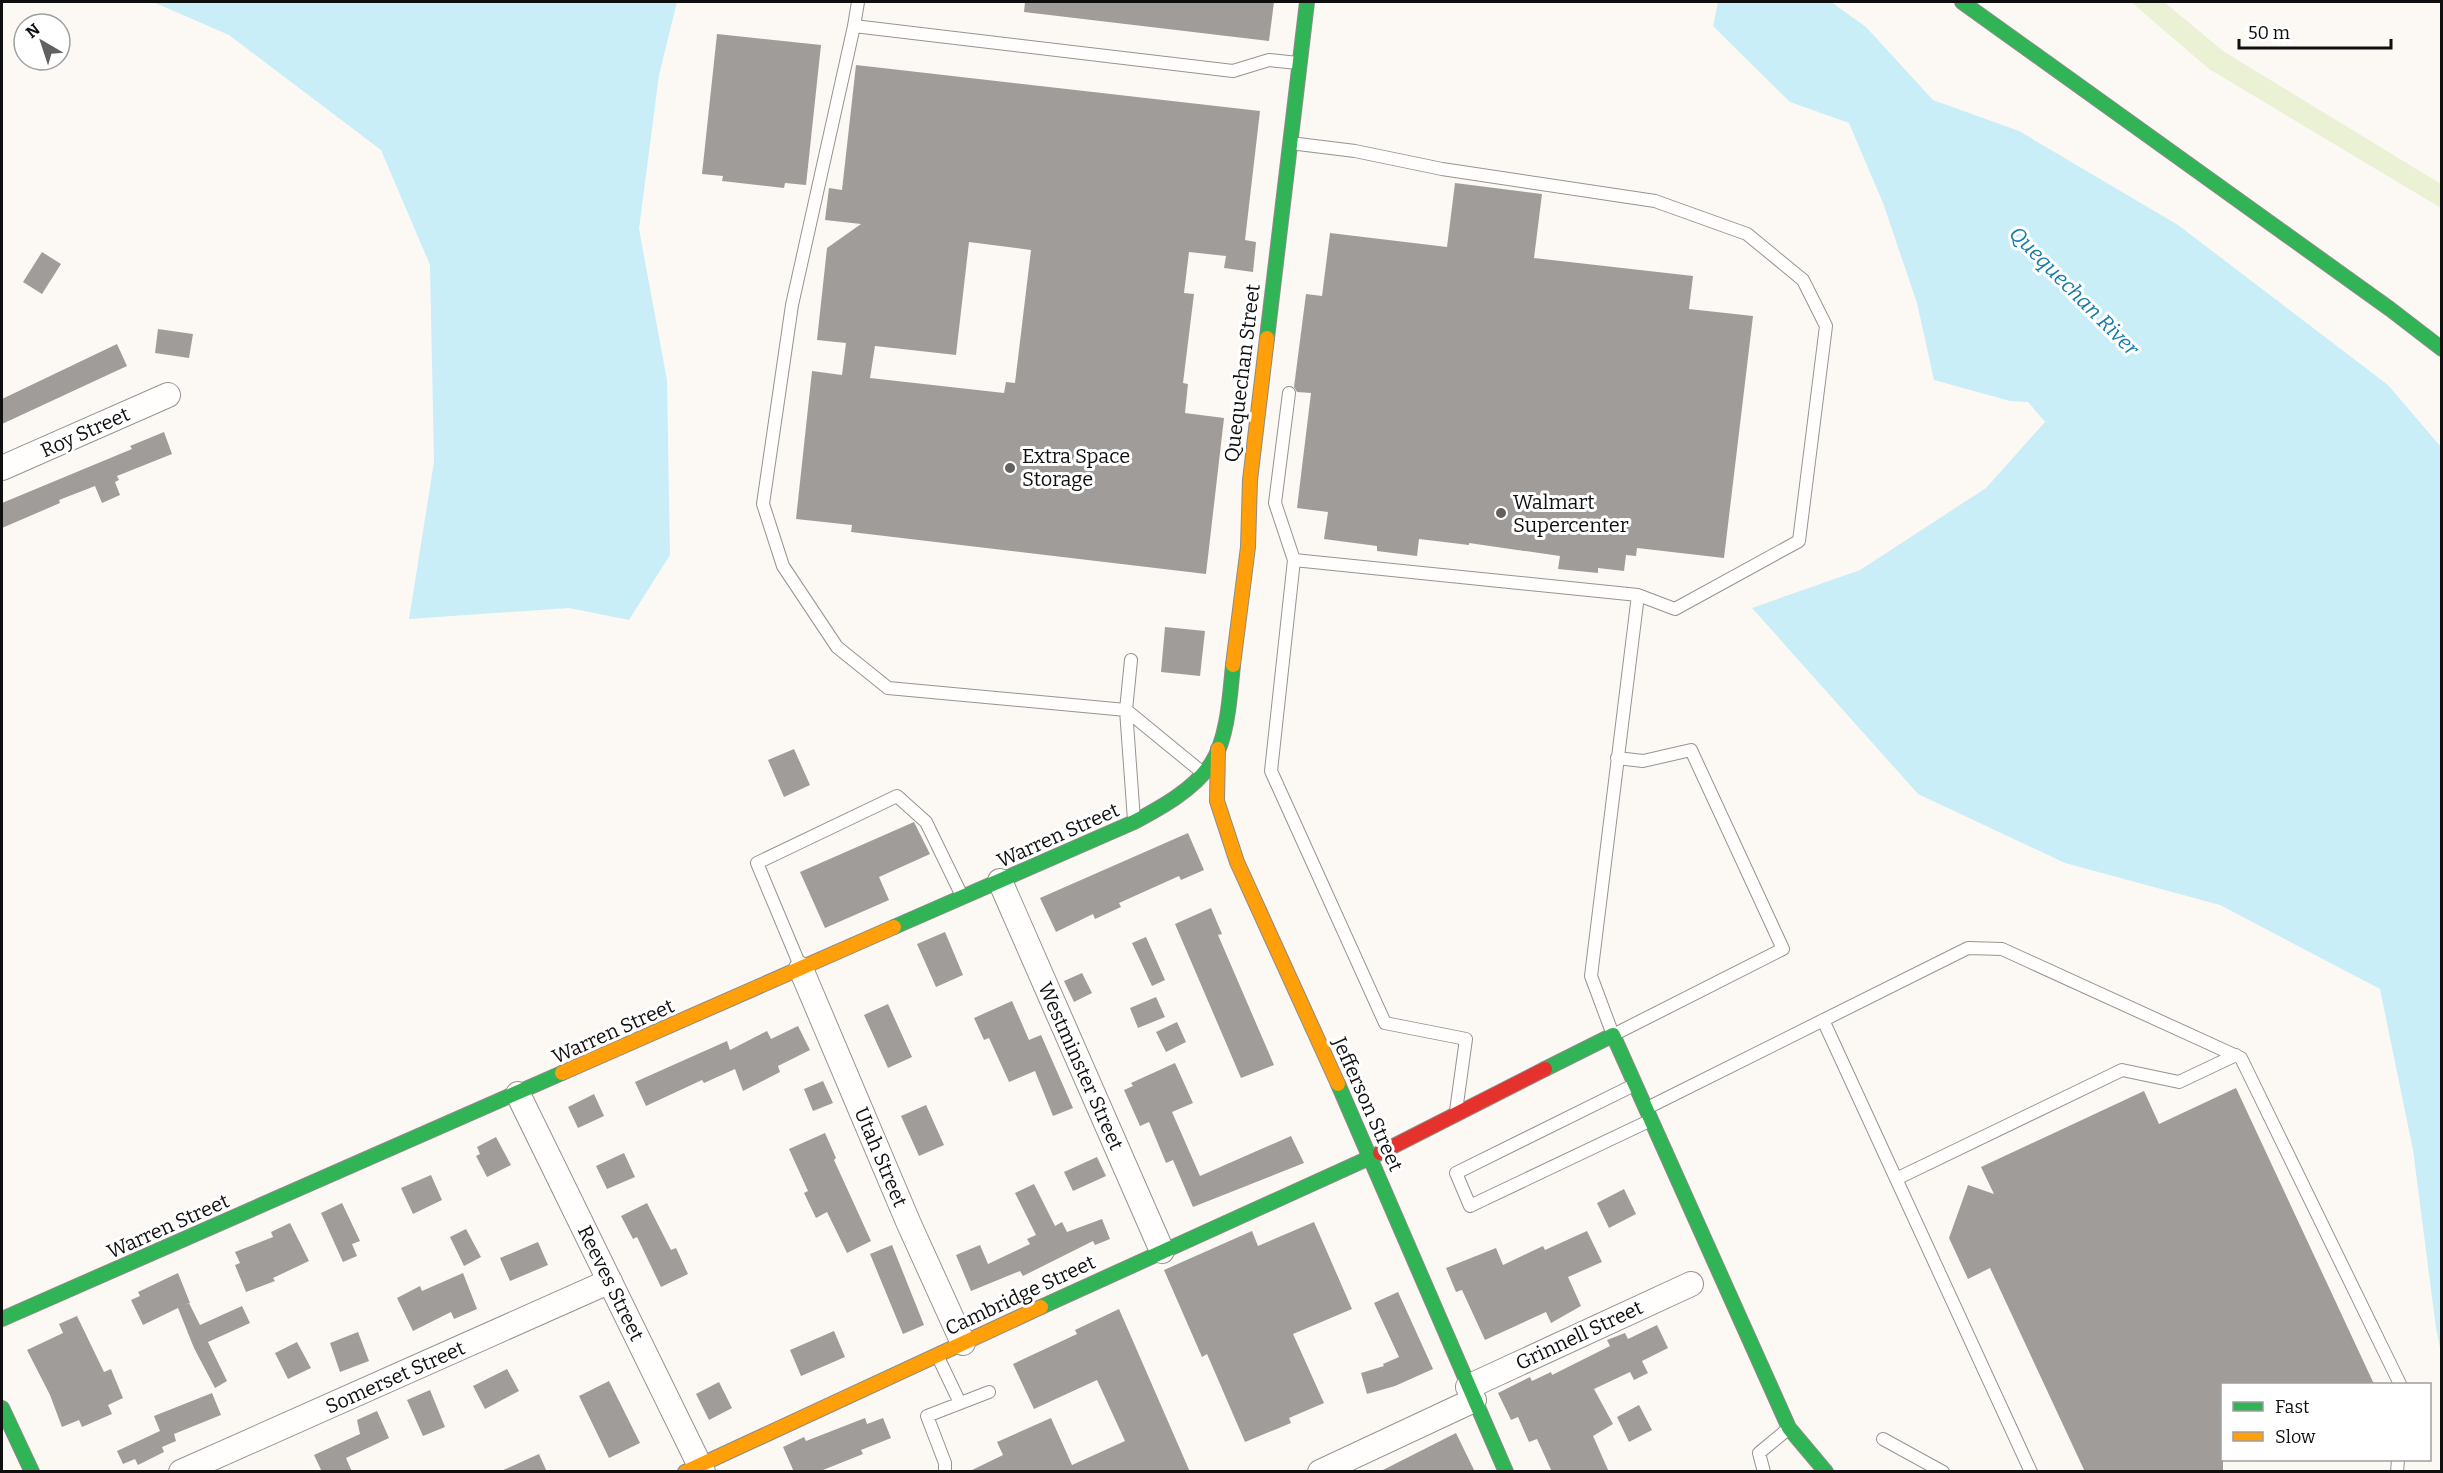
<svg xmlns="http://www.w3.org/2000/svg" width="2443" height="1473" font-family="Bitter,serif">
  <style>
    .green { fill: #eaf1d4 }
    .water { fill: #caeef7 }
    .building { fill: #a09c99; fill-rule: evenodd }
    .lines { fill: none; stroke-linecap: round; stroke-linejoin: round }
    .lane-casing { stroke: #969492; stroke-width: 14 }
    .street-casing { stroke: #969492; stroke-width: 26 }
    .fast-casing { stroke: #8c8b89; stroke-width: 16 }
    .slow-casing { stroke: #8c8b89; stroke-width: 16 }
    .jam-casing { stroke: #8c8b89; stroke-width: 16 }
    .lane { stroke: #fffefd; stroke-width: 12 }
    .street { stroke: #fffefd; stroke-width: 24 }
    .fast { stroke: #30b455; stroke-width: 14 }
    .slow { stroke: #ff9f0a; stroke-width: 14 }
    .jam { stroke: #e5322d; stroke-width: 14 }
    .poi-dot { fill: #62615f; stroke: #fff; stroke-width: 2 }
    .labels { text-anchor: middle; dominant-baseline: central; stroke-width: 6; stroke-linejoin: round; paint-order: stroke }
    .street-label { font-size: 20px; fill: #0f0f0f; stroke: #fff }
    .poi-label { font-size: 20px; fill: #0f0f0f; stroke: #fff; text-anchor: start }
    .water-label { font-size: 21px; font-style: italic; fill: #137ca6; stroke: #fff }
  </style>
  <rect width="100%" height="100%" fill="#fcf9f4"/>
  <!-- green -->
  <path class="green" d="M2131 2H2164L2223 51 2441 184V208L2209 69Z"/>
  <!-- water -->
  <path class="water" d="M153 2H677L659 75 639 229 667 380 670 555 629 620 569 608 409 619 434 462 430 265 381 150 229 35Z
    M1718 2H1831L1866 27 1933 100 2019 131 2178 225 2388 385 2441 447V1353L2436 1328 2413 1150 2380 989 2220 905 2065 863 1918 794 1752 608 1860 570 1986 488 2045 422 2028 402 2010 401 1934 380 1917 303 1883 203 1849 123 1790 102 1713 26Z"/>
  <!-- building -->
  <path class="building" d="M1025 2H1274L1269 41 1024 12Z
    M717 34 821 45 806 185 785 183 784 188 722 181 723 176 702 174Z
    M856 65 1260 111 1245 240 1256 242 1253 272 1224 268 1226 256 1189 252 1184 293 1194 294 1183 383 1188 384 1185 413 1224 418 1206 574 851 532 852 525 796 519 812 371 842 375 846 343 817 340 827 248 861 224 825 220 829 188 842 190ZM969 242 1031 250 1015 383 1006 382 1004 393 870 378 875 346 956 355Z
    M1455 183 1542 194 1534 258 1693 276 1689 309 1753 316 1724 558 1637 548 1636 556 1626 555 1624 571 1598 568V573L1558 569 1560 556 1469 543V545L1419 539 1417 556 1377 551V546L1324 539 1328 512 1297 508 1311 393 1297 392 1294 387 1306 294 1322 296 1330 233 1447 247Z
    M42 252 61 264 42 294 23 282Z
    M158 329 193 334 189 358 155 353Z
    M117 344 127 366 2 424V399Z
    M164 432 172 454 117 476 119 480 115 482 120 495 102 503 95 486 59 500 60 503 2 528V503L132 449 130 446Z
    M1165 627 1205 631 1200 676 1161 672Z
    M794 749 810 785 784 797 768 760Z
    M914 822 930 854 879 877 889 900 825 928 800 872Z
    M1188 833 1204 870 1181 880 1179 876 1119 903 1121 907 1095 919 1093 914 1056 932 1040 898Z
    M1211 908 1222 934 1218 935 1274 1065 1241 1078 1175 924Z
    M945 932 963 975 936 987 917 944Z
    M1146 937 1165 980 1152 986 1132 943Z
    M1082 973 1092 993 1074 1002 1064 981Z
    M1156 997 1165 1017 1138 1028 1130 1008Z
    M1012 1001 1029 1040 1041 1035 1073 1108 1053 1116 1035 1071 1009 1082 989 1038 984 1040 974 1018Z
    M888 1004 912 1057 888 1068 864 1015Z
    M1177 1022 1186 1042 1166 1052 1156 1032Z
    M798 1026 810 1050 778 1066 780 1072 743 1091 735 1069 704 1083 702 1080 646 1106 635 1082 727 1041 730 1050 767 1031 771 1039Z
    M1175 1063 1193 1103 1172 1112 1200 1176 1291 1136 1304 1163 1193 1207 1173 1160 1166 1163 1149 1122 1140 1126 1124 1090 1133 1086 1131 1083Z
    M823 1081 833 1103 813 1111 804 1089Z
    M2236 1088 2374 1384H2223V1472H2085L1990 1268 1968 1279 1949 1238 1968 1185 1994 1194 1981 1167 2144 1091 2159 1124Z
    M594 1094 604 1116 578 1128 568 1107Z
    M926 1105 944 1145 919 1156 901 1116Z
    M825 1133 836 1158 834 1160 871 1241 847 1253 827 1212 816 1218 804 1193 808 1191 789 1149Z
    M496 1137 511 1165 487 1177 476 1156 480 1154 477 1147Z
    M624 1153 635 1177 607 1189 596 1166Z
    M1097 1157 1106 1176 1073 1191 1064 1172Z
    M431 1175 442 1200 413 1214 401 1188Z
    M1034 1184 1055 1226 1062 1222 1067 1232 1102 1219 1110 1239 1095 1245 1093 1241 1023 1276 1020 1271 971 1291 956 1255 980 1245 988 1264 1030 1244 1027 1239 1036 1235 1015 1193Z
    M1624 1189 1636 1214 1609 1228 1597 1203Z
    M342 1203 360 1241 352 1244 357 1256 343 1262 321 1213Z
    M647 1203 671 1250 676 1248 688 1274 661 1287 637 1237 633 1239 621 1216Z
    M1314 1222 1352 1309 1293 1334 1324 1403 1289 1418 1291 1423 1245 1442 1207 1354 1202 1357 1164 1270 1252 1231 1258 1246Z
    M290 1223 309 1261 273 1278 275 1281 246 1292 235 1265 240 1263 235 1252 273 1237 271 1232Z
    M466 1229 481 1257 464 1266 450 1237Z
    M1587 1231 1602 1262 1568 1277 1581 1306 1551 1323 1546 1312 1485 1340 1462 1290 1456 1292 1446 1268 1496 1248 1503 1265 1543 1246 1545 1250Z
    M538 1242 548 1265 510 1281 500 1258Z
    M892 1245 924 1325 903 1334 870 1254Z
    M178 1273 190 1303 185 1305 189 1303 200 1325 242 1306 250 1323 208 1342 227 1381 215 1388 194 1348 178 1308 143 1325 131 1300 140 1296 138 1292Z
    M463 1273 477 1309 454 1319 451 1312 413 1331 397 1298 420 1286 422 1291Z
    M1398 1292 1433 1369 1395 1386 1367 1394 1361 1373 1384 1366 1383 1364 1399 1357 1374 1303Z
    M1119 1309 1190 1472H968L1003 1455 997 1442 1051 1418 1072 1465 1125 1441 1097 1380 1034 1409 1013 1364 1077 1334 1075 1330Z
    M77 1316 104 1372 111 1369 123 1398 108 1405 112 1414 82 1427 79 1420 62 1427 50 1395 27 1350 63 1333 59 1324Z
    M1657 1325 1668 1348 1642 1361 1648 1373 1634 1380 1630 1372 1594 1389 1613 1424 1593 1436 1609 1472H1552L1537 1439 1529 1442 1518 1417 1511 1420 1498 1393 1530 1377 1532 1381 1551 1372 1552 1375 1610 1346 1607 1340 1625 1333 1628 1339Z
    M834 1331 845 1357 801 1376 790 1350Z
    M358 1332 369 1361 340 1372 330 1343Z
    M297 1342 311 1368 288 1379 275 1353Z
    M507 1369 519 1391 485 1409 473 1386Z
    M609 1381 640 1443 609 1458 579 1396Z
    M719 1382 732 1408 709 1420 696 1394Z
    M430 1390 445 1427 423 1436 407 1400Z
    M212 1393 221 1415 174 1434 176 1441 162 1447 164 1452 138 1465 135 1459 123 1464 117 1451 160 1431 154 1416Z
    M1639 1405 1652 1430 1629 1442 1617 1417Z
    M377 1411 389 1438 346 1458 352 1472H322L314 1455 360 1434 357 1420Z
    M865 1418 867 1424 883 1418 891 1438 861 1450 863 1454 818 1472H794L783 1447 804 1437 806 1441Z
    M1456 1433 1475 1472H1379Z
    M539 1454 547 1472H499Z"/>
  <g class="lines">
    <!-- lane casing -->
    <g class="lane-casing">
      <path id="lane" d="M858 2 854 26 1233 71 1269 60 1298 63
        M854 26 792 305 763 504 783 566 837 647 888 688 1126 710 1131 660
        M1290 143 1355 151 1442 169 1655 201 1747 234 1803 280 1826 326 1799 541 1675 609 1638 595
        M1289 393 1275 503 1294 560
        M1134 820 1126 710 1203 773
        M801 968 757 863 897 796 926 822 962 896
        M1823 1020 2031 1472
        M1634 1085 1456 1173 1470 1206 1649 1121
        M1647 1108 1968 948 2002 949 2241 1058 2400 1384
        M1456 1111 1466 1039 1385 1023 1271 771 1294 560 1638 595 1591 976 1613 1035 1783 949 1691 750 1643 761 1617 758
        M1896 1179 2122 1070 2179 1082 2236 1055
        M938 1357 960 1403
        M1883 1439 1943 1472
        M945 1472V1463L927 1416 989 1392
        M1764 1472 1759 1453 1788 1429
        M2397 1472 2398 1460"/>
    </g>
    <!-- street casing -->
    <g class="street-casing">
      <path id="street" d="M2 468 168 395
        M1000 881 1162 1251
        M801 969 909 1224 963 1343
        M518 1094 703 1472
        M1468 1387 1691 1284
        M181 1472 610 1281
        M1320 1472 1474 1400"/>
    </g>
    <!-- fast casing -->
    <g class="fast-casing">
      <path id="fast" d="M1962 2 2390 309 2442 349
        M1267 338 1307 2
        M894 927 1134 822C1162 807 1193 790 1211 764 1228 739 1230 694 1233 665
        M1545 1069 1613 1035 1789 1428 1826 1472
        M1338 1084 1506 1472
        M1041 1307 1380 1153
        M2 1319 562 1073
        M2 1408 32 1472"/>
    </g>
    <!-- slow casing -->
    <g class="slow-casing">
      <path id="slow" d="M1233 665 1248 547 1250 480 1267 338
        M1218 749 1217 801 1237 862 1338 1084
        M562 1073 894 927
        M685 1472 1041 1307"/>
    </g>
    <!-- jam casing -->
    <g class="jam-casing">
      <path id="jam" d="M1380 1153 1545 1069"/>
    </g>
    <!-- lane -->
    <use href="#lane" class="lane"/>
    <!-- street -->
    <use href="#street" class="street"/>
    <!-- fast -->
    <use href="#fast" class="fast"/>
    <!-- slow -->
    <use href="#slow" class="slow"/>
    <!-- jam -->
    <use href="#jam" class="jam"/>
  </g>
  <!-- markers -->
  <g class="poi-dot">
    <circle cx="1010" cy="468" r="6"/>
    <circle cx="1501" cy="513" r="6"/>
  </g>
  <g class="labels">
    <!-- street labels -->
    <g class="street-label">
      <text transform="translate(1242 373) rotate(-83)">Quequechan Street</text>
      <text transform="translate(85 432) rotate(-24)">Roy Street</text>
      <text transform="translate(1058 835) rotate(-24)">Warren Street</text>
      <text transform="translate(613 1031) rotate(-24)">Warren Street</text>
      <text transform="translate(1081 1066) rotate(66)">Westminster Street</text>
      <text transform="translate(1368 1104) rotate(66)">Jefferson Street</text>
      <text transform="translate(881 1157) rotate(67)">Utah Street</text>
      <text transform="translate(168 1226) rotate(-24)">Warren Street</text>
      <text transform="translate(611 1283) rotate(64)">Reeves Street</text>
      <text transform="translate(1020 1295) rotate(-25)">Cambridge Street</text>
      <text transform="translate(1579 1335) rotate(-25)">Grinnell Street</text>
      <text transform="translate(395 1377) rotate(-24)">Somerset Street</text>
    </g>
    <!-- poi labels -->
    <g class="poi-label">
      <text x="1022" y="456">Extra Space<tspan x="1022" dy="23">Storage</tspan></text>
      <text x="1513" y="502">Walmart<tspan x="1513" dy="23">Supercenter</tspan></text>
    </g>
    <!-- water labels -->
    <g class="water-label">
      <text transform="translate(2074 291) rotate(45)">Quequechan River</text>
    </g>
  </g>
  <!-- border -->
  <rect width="2443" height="1473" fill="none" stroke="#0f0f0f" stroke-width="6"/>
  <!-- legend -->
  <rect x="2221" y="1383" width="210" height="78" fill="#ffffff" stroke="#9f9f9f" stroke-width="1.5"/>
  <rect x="2233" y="1402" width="30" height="9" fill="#30b455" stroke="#9f9f9f" stroke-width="1.5"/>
  <text x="2275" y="1413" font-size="18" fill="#0f0f0f">Fast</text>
  <rect x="2233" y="1432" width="30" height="9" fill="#ff9f0a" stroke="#9f9f9f" stroke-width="1.5"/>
  <text x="2275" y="1443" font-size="18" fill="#0f0f0f">Slow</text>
  <!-- north arrow -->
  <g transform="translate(42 42) rotate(321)"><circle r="28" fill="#ffffff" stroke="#9f9f9f" stroke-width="1.5"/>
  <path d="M0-4.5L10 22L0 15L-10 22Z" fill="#62615f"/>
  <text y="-9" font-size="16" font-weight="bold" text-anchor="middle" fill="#0f0f0f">N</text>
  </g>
  <!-- scale -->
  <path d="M2239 39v9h152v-9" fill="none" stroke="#0f0f0f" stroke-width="3"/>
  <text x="2248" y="39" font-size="18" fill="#0f0f0f" stroke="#ffffff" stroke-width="4.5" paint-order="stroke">50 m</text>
</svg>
